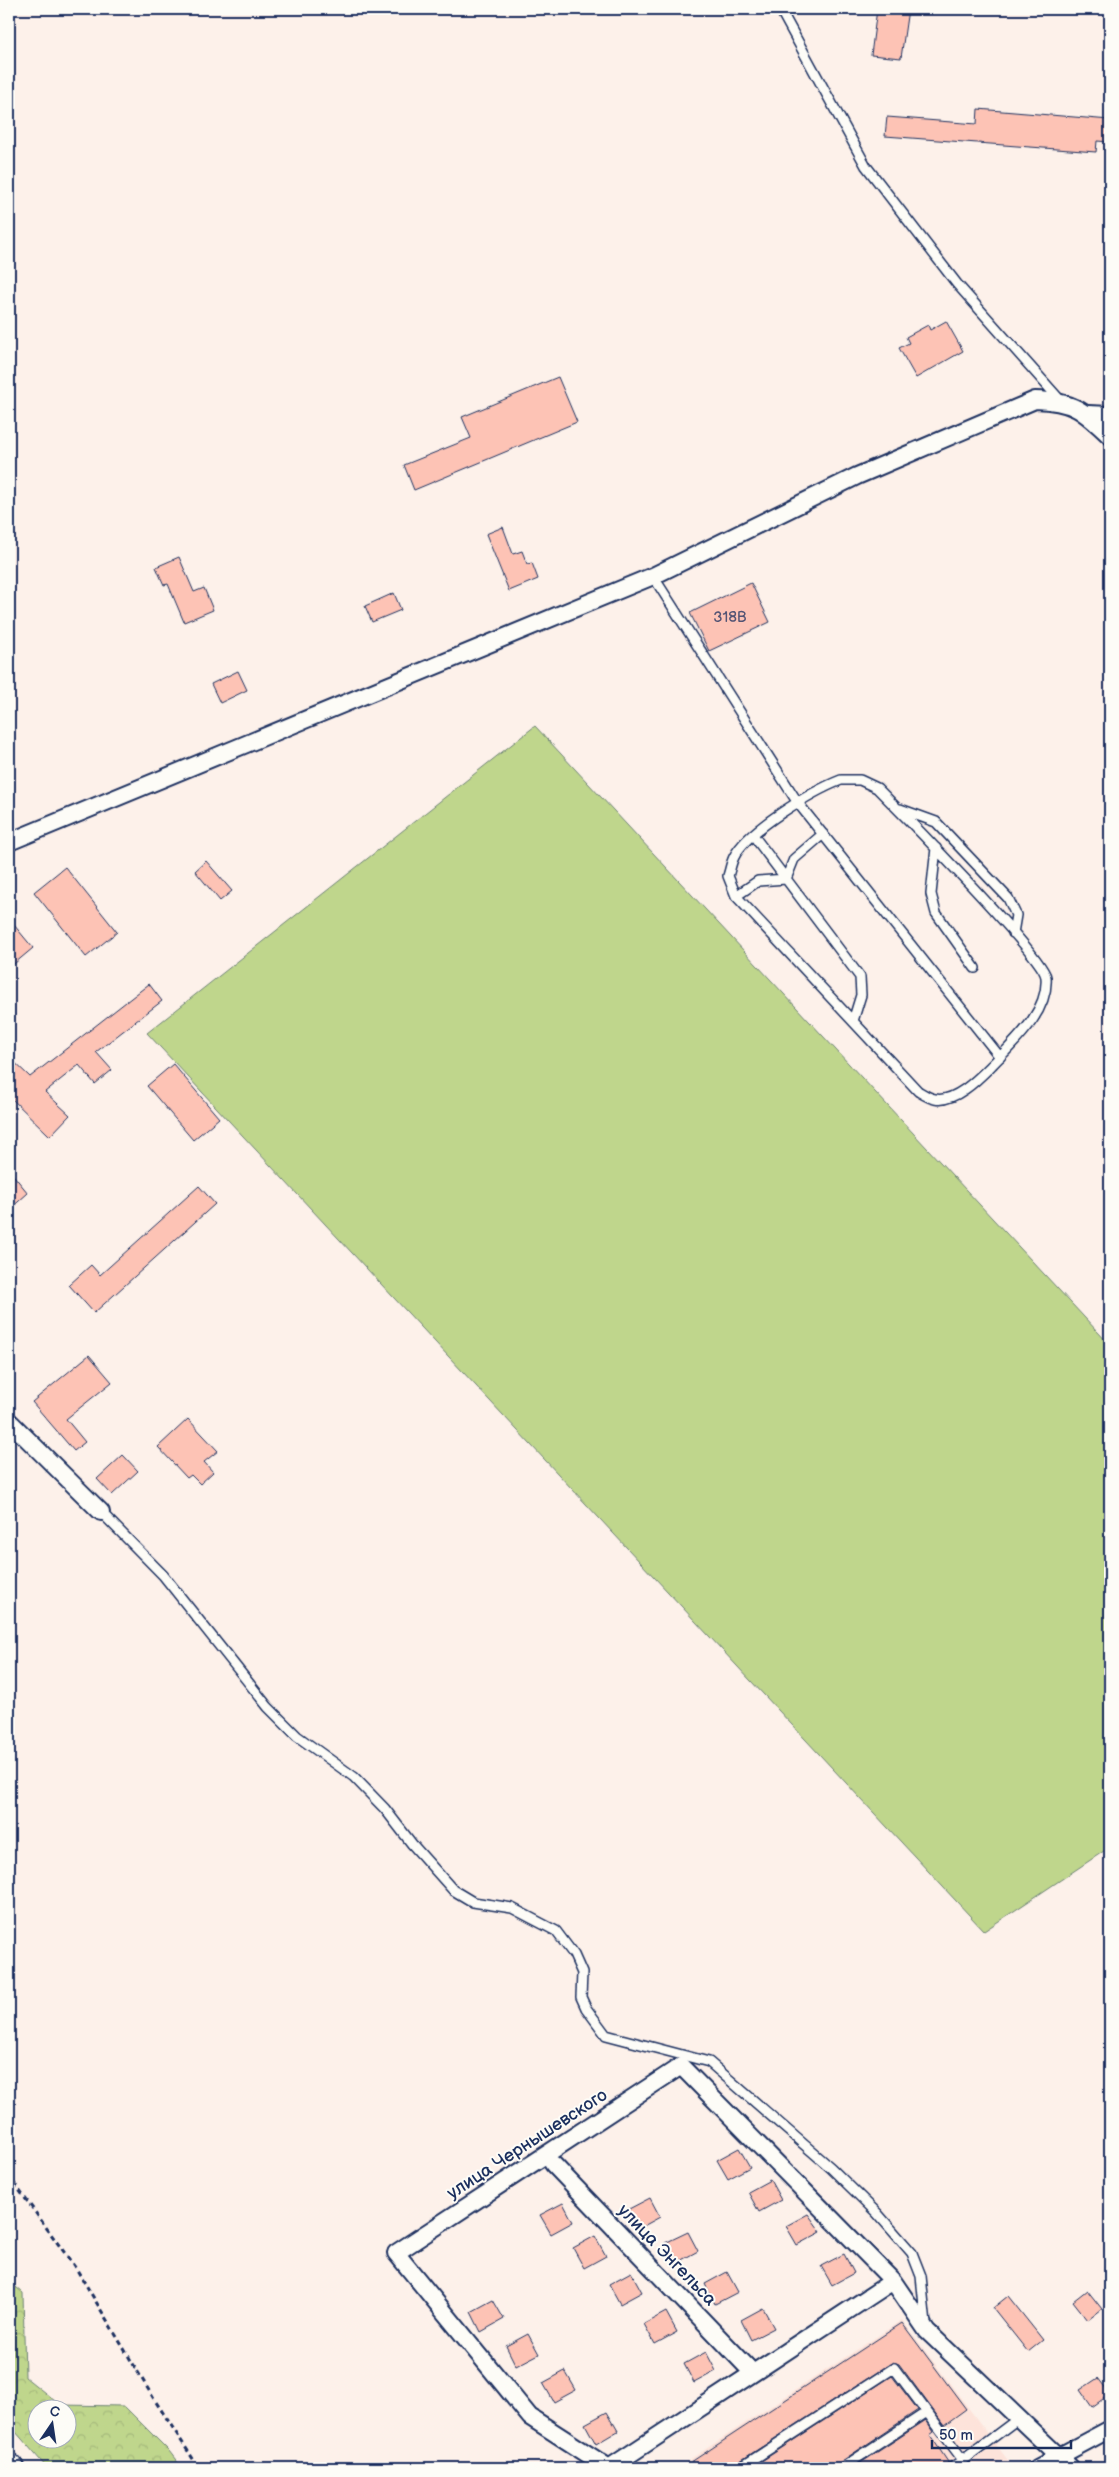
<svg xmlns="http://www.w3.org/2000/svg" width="1119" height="2477" font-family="'Balsamiq Sans',sans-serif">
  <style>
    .built { fill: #fde3da }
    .forest { fill: url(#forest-crowns); stroke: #6d8275; fill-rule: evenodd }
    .garden { fill: #bfd68c; stroke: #6d8275 }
    .building { fill: #fdc3b5; stroke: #1b2f5e }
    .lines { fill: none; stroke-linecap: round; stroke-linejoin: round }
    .service-casing { stroke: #1b2f5e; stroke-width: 12 }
    .minor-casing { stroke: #1b2f5e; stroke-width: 20 }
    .secondary-casing { stroke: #1b2f5e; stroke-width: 28 }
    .path { stroke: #1b2f5e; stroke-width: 3; stroke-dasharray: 5 4; stroke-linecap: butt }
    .service { stroke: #fdfcf7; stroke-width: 9 }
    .minor { stroke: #fdfcf7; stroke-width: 16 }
    .secondary { stroke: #fdfcf7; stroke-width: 24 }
    .labels { text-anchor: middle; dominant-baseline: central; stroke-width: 4; stroke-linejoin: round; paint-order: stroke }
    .number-label { font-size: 15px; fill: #545474 }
    .street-label { font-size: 18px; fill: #1b2f5e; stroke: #fdfcf7 }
  </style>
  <defs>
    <pattern id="forest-crowns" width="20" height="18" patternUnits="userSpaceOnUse" patternTransform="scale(1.25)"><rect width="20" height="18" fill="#bfd68c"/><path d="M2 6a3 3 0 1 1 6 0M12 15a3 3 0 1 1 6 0" fill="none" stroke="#a4b87b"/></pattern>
  </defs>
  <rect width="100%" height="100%" fill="#fdf1ea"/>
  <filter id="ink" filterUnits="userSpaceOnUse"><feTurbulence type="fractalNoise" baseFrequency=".02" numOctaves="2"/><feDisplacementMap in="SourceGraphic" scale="10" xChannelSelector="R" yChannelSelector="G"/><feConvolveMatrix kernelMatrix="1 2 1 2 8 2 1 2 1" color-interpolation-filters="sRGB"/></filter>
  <g filter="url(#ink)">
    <!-- built -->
    <path class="built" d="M902 2320 1013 2467 677 2468Z"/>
    <!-- forest -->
    <path class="forest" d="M9 2281 23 2293 25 2377 60 2405 124 2406 169 2451 182 2468H47L9 2424ZM38 2410H68V2440H38Z"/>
    <!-- garden -->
    <path class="garden" d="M535 726 1110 1345V1847L984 1931 147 1033Z"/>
    <!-- building -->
    <path class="building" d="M877 9H908L901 58 871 55Z
      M978 109 1110 120V142L1097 141 1096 152 885 136 887 117 977 124Z
      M946 321 963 351 916 378 899 348 909 343 906 337 928 325 930 330Z
      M558 377 577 422 414 490 404 465 471 438 462 417Z
      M503 527 513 554 522 551 527 564 532 563 538 579 509 591 486 534Z
      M179 557 194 592 204 588 213 610 184 622 168 584 164 585 156 567Z
      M751 583 770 622 709 651 690 613Z
      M394 593 401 610 372 622 365 606Z
      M238 671 247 690 220 703 211 684Z
      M206 861 232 891 220 901 195 871Z
      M65 867 117 932 86 957 34 892Z
      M9 919 33 948 9 968Z
      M149 984 162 1001 96 1052 112 1070 95 1084 79 1065 45 1092 70 1115 50 1136 9 1096V1057L30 1077Z
      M173 1064 219 1118 193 1140 147 1086Z
      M9 1170 28 1193 9 1210Z
      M199 1186 215 1204 94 1313 69 1285 91 1265 100 1275Z
      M89 1355 112 1382 66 1419 85 1442 74 1451 32 1402Z
      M188 1419 218 1451 204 1462 213 1472 200 1484 191 1475 187 1478 158 1447Z
      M123 1455 138 1471 112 1495 97 1479Z
      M739 2148 750 2167 728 2179 717 2160Z
      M770 2180 781 2200 759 2212 748 2192Z
      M650 2198 660 2217 638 2229 627 2210Z
      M563 2203 573 2222 551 2234 540 2215Z
      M808 2214 821 2232 797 2245 786 2226Z
      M688 2232 698 2251 676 2263 665 2243Z
      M595 2236 606 2256 584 2268 573 2248Z
      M844 2254 854 2273 832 2285 821 2266Z
      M631 2272 642 2292 620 2304 609 2284Z
      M727 2272 738 2292 715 2304 705 2284Z
      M1087 2290 1102 2309 1088 2320 1073 2301Z
      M1008 2296 1043 2340 1028 2352 993 2308Z
      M493 2300 504 2319 481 2332 471 2312Z
      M763 2308 774 2328 751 2340 741 2320Z
      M666 2312 677 2332 655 2344 644 2324Z
      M902 2323 966 2409 944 2425 899 2364 893 2362 737 2463 734 2468H682Z
      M528 2334 539 2354 516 2366 506 2346Z
      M706 2352 716 2371 694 2383 684 2364Z
      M565 2371 576 2390 554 2402 543 2383Z
      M892 2376 918 2410 839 2463 836 2468H751Z
      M1098 2378 1110 2394 1092 2407 1080 2390Z
      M607 2412 618 2431 596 2444 585 2424Z
      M926 2420 934 2432 930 2435 948 2462 945 2468H853Z"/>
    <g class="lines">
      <!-- service casing -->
      <g class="service-casing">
        <path id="service" d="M780 9 866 166 957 284 1060 400
          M653 576 798 803 1000 1057
          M841 780H860L877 788C901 812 1043 956 1046 977 1049 1012 1014 1042 992 1065 979 1078 955 1103 935 1099 929 1098 923 1094 918 1091L736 896 728 876C730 870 731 863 734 857 747 830 813 791 841 780Z
          M900 809 936 822 1008 898 1016 915 1013 933
          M753 835 860 977 861 995 853 1021
          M936 848 931 894 936 913 975 968
          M736 896 758 881 786 879 794 859 823 834
          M101 1512 163 1575 268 1707 297 1736 354 1777 385 1809 412 1844 453 1890 473 1902 512 1908 556 1931 574 1955 582 1973 581 1997 586 2008 606 2035 709 2062 831 2168 877 2213 912 2253 921 2276 926 2325
          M740 2468 894 2368 963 2460 1019 2418
          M842 2468 927 2412
          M951 2468 963 2460"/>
      </g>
      <!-- minor casing -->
      <g class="minor-casing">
        <path id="minor" d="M1088 414 1110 415
          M9 842 653 576 857 476 1035 400C1073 401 1083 410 1110 436
          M9 1421 101 1512
          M553 2164 753 2373
          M609 2468 530 2417 396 2253 681 2066 893 2281
          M609 2468 893 2281 927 2331 1071 2468
          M1037 2468 1110 2429"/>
      </g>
      <!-- secondary casing -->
      <g class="secondary-casing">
        <path id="secondary" d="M9 2466 11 2468"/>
      </g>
      <!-- path -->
      <path class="path" d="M9 2176 77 2270 154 2399 199 2468"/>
      <!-- service -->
      <use href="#service" class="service"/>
      <!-- minor -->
      <use href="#minor" class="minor"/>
      <!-- secondary -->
      <use href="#secondary" class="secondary"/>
    </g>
  </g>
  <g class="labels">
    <!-- number labels -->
    <g class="number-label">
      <text x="730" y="617">318В</text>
    </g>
    <!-- street labels -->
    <g class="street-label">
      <text transform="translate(527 2144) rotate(-33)">улица Чернышевского</text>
      <text transform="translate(667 2255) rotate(46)">улица Энгельса</text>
    </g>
  </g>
  <!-- margin -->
  <rect width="1119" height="2477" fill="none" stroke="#fdfcf7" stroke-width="30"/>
  <rect x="15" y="15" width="1089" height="2447" fill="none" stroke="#1b2f5e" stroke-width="2" filter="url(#ink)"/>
  <!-- north arrow -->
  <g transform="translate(52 2424) rotate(13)"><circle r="24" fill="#fdfcf7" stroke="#a3aaba"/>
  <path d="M0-4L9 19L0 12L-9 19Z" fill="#1b2f5e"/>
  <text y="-8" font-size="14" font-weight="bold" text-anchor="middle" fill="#1b2f5e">С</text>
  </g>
  <!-- scale -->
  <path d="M932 2440v8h139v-8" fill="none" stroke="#1b2f5e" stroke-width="2.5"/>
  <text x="939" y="2440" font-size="15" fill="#1b2f5e" stroke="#fdfcf7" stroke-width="4" paint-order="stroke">50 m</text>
</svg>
